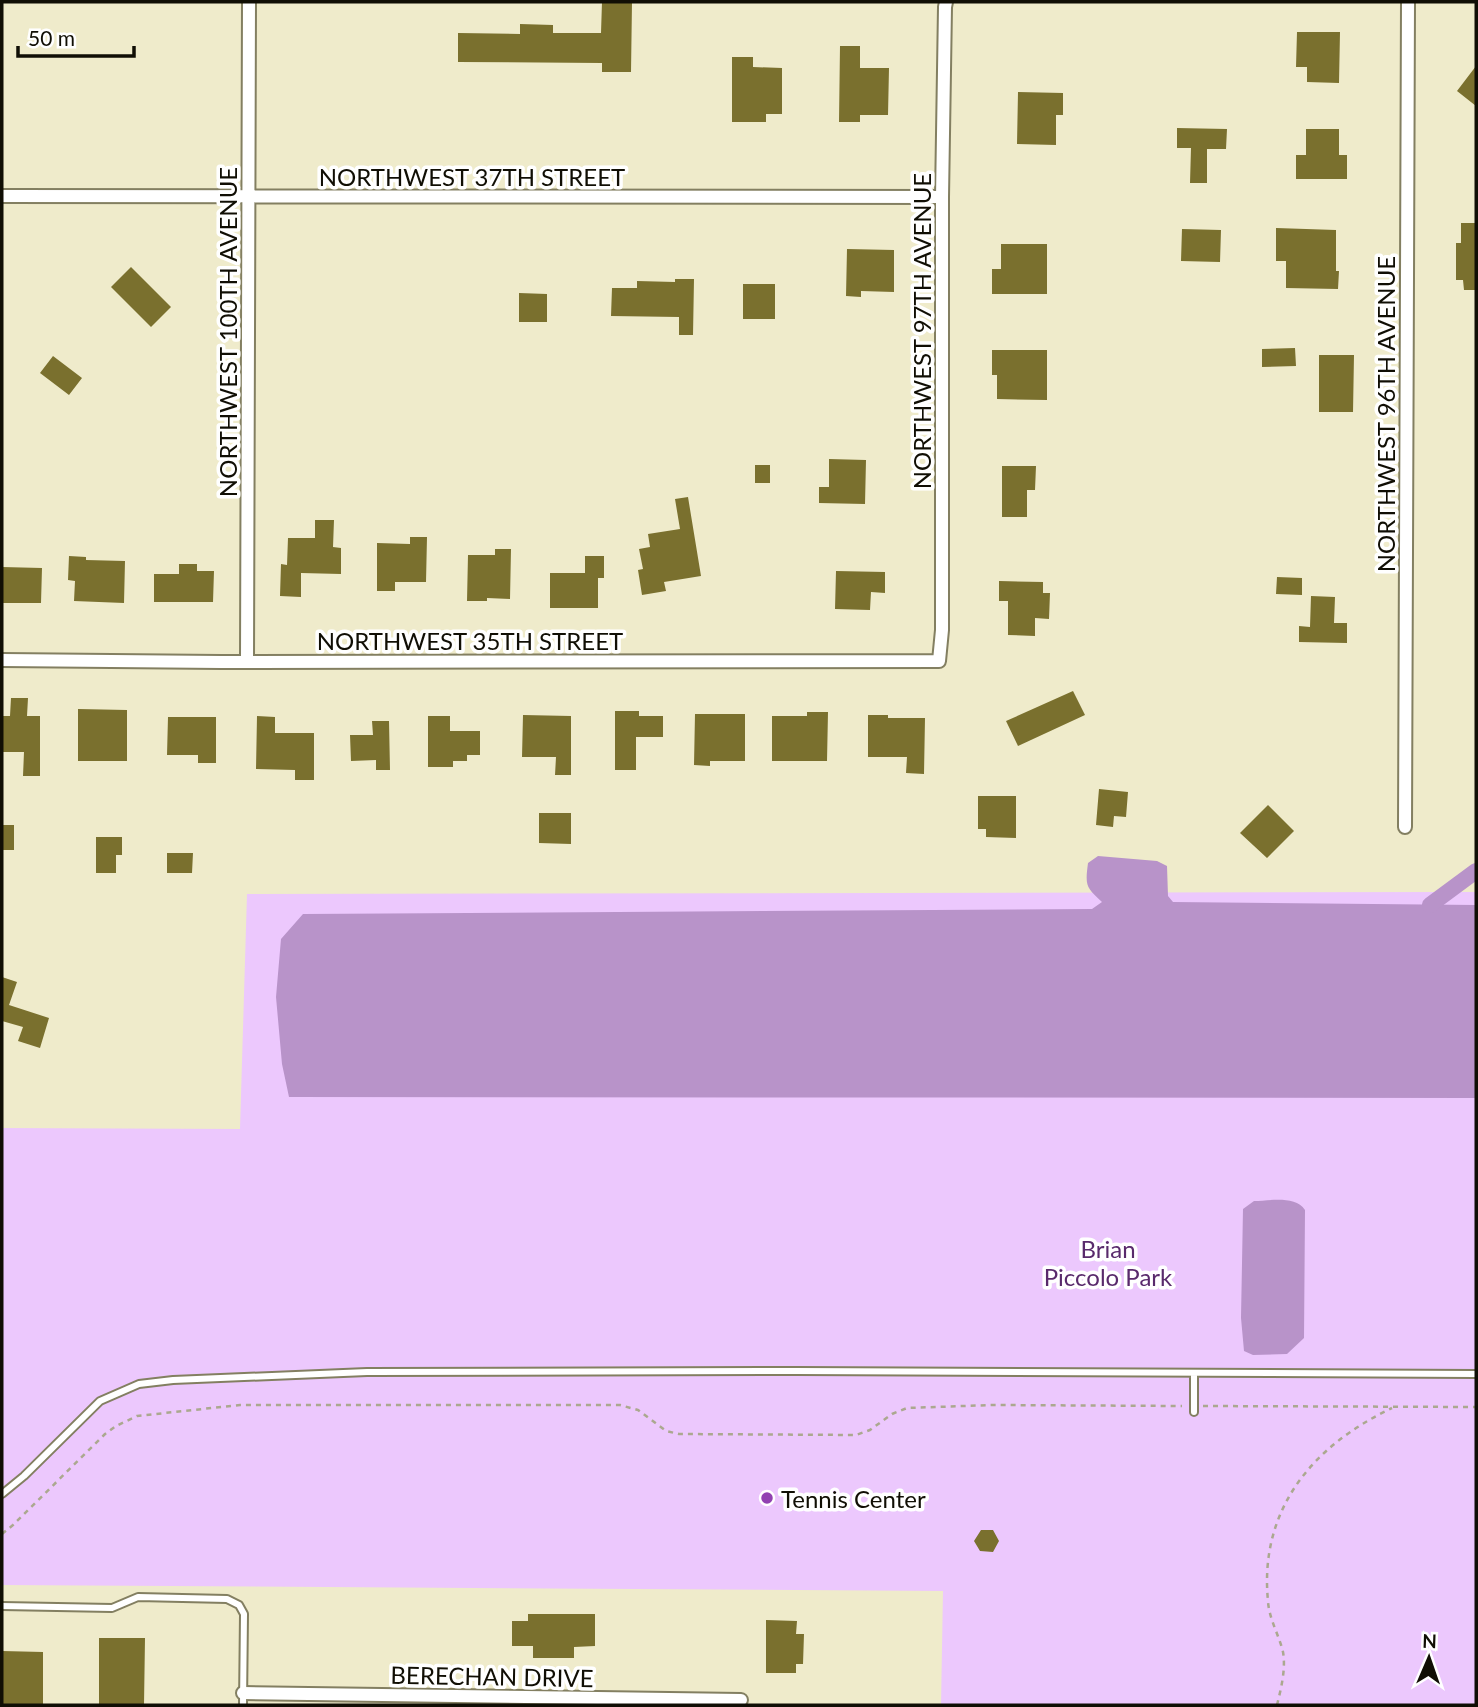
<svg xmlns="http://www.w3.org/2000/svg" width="1478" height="1707" font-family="Lato,sans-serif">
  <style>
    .green { fill: #ecc8fd }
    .water { fill: #b893c9 }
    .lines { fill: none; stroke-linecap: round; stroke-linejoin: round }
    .canal { stroke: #b893c9; stroke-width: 16 }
    .building { fill: #7a702e }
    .service-casing { stroke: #837f61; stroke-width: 10 }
    .minor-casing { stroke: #837f61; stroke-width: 16 }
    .path { stroke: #aba88f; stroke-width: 2.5; stroke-dasharray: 5 5; stroke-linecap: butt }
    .service { stroke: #fff; stroke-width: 6 }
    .minor { stroke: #fff; stroke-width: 12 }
    .poi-dot { fill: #9141b1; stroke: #fff; stroke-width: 2.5 }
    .labels { text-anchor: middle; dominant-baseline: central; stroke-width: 7; stroke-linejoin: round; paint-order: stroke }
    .street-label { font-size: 24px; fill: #100e04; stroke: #fff }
    .park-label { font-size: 24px; fill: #592a6c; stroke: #fff }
    .poi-label { font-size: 24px; fill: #100e04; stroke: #fff; text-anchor: start }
  </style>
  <rect width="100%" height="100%" fill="#efebcb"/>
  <!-- green -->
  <path class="green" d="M1476 892V1705H941L943 1591 2 1585V1128L240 1129 247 894Z"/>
  <!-- water -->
  <path class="water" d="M1098 856 1157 861 1167 866 1168 896 1173 902 1476 905V1098L289 1097 282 1064 276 997 281 939 303 914 1092 909 1102 902C1086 887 1085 886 1088 863Z
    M1254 1201C1269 1201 1295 1195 1305 1210L1304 1338 1287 1354 1253 1355 1244 1351 1241 1318 1243 1209Z"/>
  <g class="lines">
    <!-- canal -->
    <path class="canal" d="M1430 905 1476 871"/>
  </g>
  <!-- building -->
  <path class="building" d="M602 2H632L631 72H602V63L458 62V33L520 34V24L553 25V33H601Z
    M1297 32H1340L1339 83 1307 82V67H1296Z
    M840 46H860V68H889L888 115H860V122H839Z
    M732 57H753V67L782 68V114H766V122H732Z
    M1476 66V106L1457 91Z
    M1018 92 1063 93V115H1056V145L1017 144Z
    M1177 128 1227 129 1226 149H1207V183H1190L1191 148H1177Z
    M1306 129H1339V155H1347V179H1296V155H1306Z
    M1461 223H1476V290H1464L1463 280H1456V243H1461Z
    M1276 228 1336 230V271H1339L1338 289 1286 288V261H1276Z
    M1182 229 1221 230 1220 262 1181 261Z
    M1001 244H1047V294H992V269H1001Z
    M847 249 894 250V292L861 291V297L846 296Z
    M131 267 171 307 151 327 111 287Z
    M675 279H694L693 335H679V317L611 316 612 288H637V281L675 282Z
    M743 284H775V319H743Z
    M519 293 547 294V322H519Z
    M1295 348 1296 366 1262 367V349Z
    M992 350H1047V400L997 399V375H992Z
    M1319 355H1354L1353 412H1319Z
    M53 356 82 378 69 395 40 373Z
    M829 459 866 460 865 504 819 503V487H829Z
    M755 465H770V483H755Z
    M1002 466H1036L1035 490H1027V517H1002Z
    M688 497 701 576 664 582 666 591 642 595 638 570 643 569 639 549 650 547 648 534 680 529 675 499Z
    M315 520H334L333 547 341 548V574L301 573V597L280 596 281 564 287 565 288 538H315Z
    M410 537H427L426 582H395V591H377V543L410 544Z
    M495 549H511L510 599 487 598V601H467L468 555H495Z
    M69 556 86 557V560L125 561 124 603 74 601 75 581 68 580Z
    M585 556H604V578H598V608H550V573H585Z
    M179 564H197V571H214L213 602H154V574H179Z
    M2 567 42 568 41 603H2Z
    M836 571 885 572V593L871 592 870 610 835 609Z
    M1277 577 1302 578V595L1276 594Z
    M999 581 1043 582V593H1050L1049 619 1035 618V636L1008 635V601H999Z
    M1311 596 1335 597 1334 623H1347V643L1299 642V626L1310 627Z
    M1073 691 1085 715 1018 746 1006 721Z
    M11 698H28L27 716H40V776H23L24 752H2V716H10Z
    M78 709 127 710V761H78Z
    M615 711H639V716H663V737H636V770H615Z
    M807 712H828L827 761H772V716H807Z
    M695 714H745V761H710V766L694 765Z
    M523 715 571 716V775H555L556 757H522Z
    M868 715H888V718H925L924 774 906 773 907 757H868Z
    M257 716 275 717V733H314V780H295V770L256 769Z
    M428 716H450V731H480V755H467V761H453V767H428Z
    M168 717H216V763H198V755H167Z
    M372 721H389L390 770H376V760L351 761 350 735H373Z
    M1099 789 1128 792 1126 817 1114 816 1113 827 1096 825Z
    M978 796H1016V838L986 837V829H978Z
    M1268 805 1294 831 1267 858 1240 833Z
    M539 813H571V844L539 843Z
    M2 825H14V850H2Z
    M96 837H122V855H116V873H96Z
    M167 853H193L192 873H167Z
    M2 977 17 982 9 1005 49 1018 40 1048 18 1041 23 1027 2 1021Z
    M981 1530H993L999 1541 993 1552 980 1551 974 1541Z
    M528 1614H595V1646L574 1647V1658H533V1646H512V1621H528Z
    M766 1620 797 1621 796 1634H804L803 1664H796V1673H766Z
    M99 1638H145L144 1705H99Z
    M2 1651 43 1652V1705H2Z"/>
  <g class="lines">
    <!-- service casing -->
    <g class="service-casing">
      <path id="service" d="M1194 1412V1373
        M2 1494 24 1476 100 1401 139 1384 173 1380 367 1372 798 1371 1476 1374
        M2 1606 112 1608 138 1597 227 1599 239 1605 244 1614 243 1705"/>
    </g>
    <!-- minor casing -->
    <g class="minor-casing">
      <path id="minor" d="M2 196 942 197
        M2 660 221 662 939 661 942 630V197L945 7 946 2
        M247 661 249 2
        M1405 827 1408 2
        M243 1693 741 1700"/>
    </g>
    <!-- path -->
    <path class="path" d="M1203 1406 1476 1407
      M2 1534 13 1525 105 1434 116 1426 137 1416 240 1405H620L638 1410 666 1431 679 1434 856 1435 870 1430 892 1414 907 1408 992 1405 1182 1406
      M1277 1705C1281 1689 1286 1669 1283 1652 1279 1635 1269 1619 1268 1601 1259 1510 1312 1446 1392 1408"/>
    <!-- service -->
    <use href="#service" class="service"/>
    <!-- minor -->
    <use href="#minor" class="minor"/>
  </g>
  <!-- markers -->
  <circle class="poi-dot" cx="767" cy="1498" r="7"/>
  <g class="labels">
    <!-- street labels -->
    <g class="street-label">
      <text x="472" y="176">NORTHWEST 37TH STREET</text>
      <text transform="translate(921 331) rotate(-90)">NORTHWEST 97TH AVENUE</text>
      <text transform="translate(227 332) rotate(-90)">NORTHWEST 100TH AVENUE</text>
      <text transform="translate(1385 414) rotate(-90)">NORTHWEST 96TH AVENUE</text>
      <text x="470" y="640">NORTHWEST 35TH STREET</text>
      <text transform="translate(492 1676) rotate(1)">BERECHAN DRIVE</text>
    </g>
    <!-- park labels -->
    <g class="park-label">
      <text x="1108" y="1248">Brian<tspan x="1108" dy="28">Piccolo Park</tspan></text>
    </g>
    <!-- poi labels -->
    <g class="poi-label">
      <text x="781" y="1498">Tennis Center</text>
    </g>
  </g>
  <!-- border -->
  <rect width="1478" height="1707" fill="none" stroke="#100e04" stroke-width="7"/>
  <!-- north arrow -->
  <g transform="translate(1429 1658) rotate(2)" stroke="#ffffff" stroke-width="5" paint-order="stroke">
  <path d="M0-5L12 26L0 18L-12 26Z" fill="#100e04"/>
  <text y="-10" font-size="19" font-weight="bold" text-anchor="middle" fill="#100e04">N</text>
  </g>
  <!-- scale -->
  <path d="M18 46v10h116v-10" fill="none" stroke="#100e04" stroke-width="3.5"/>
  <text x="28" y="46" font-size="21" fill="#100e04" stroke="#ffffff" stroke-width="5" paint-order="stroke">50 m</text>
</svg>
